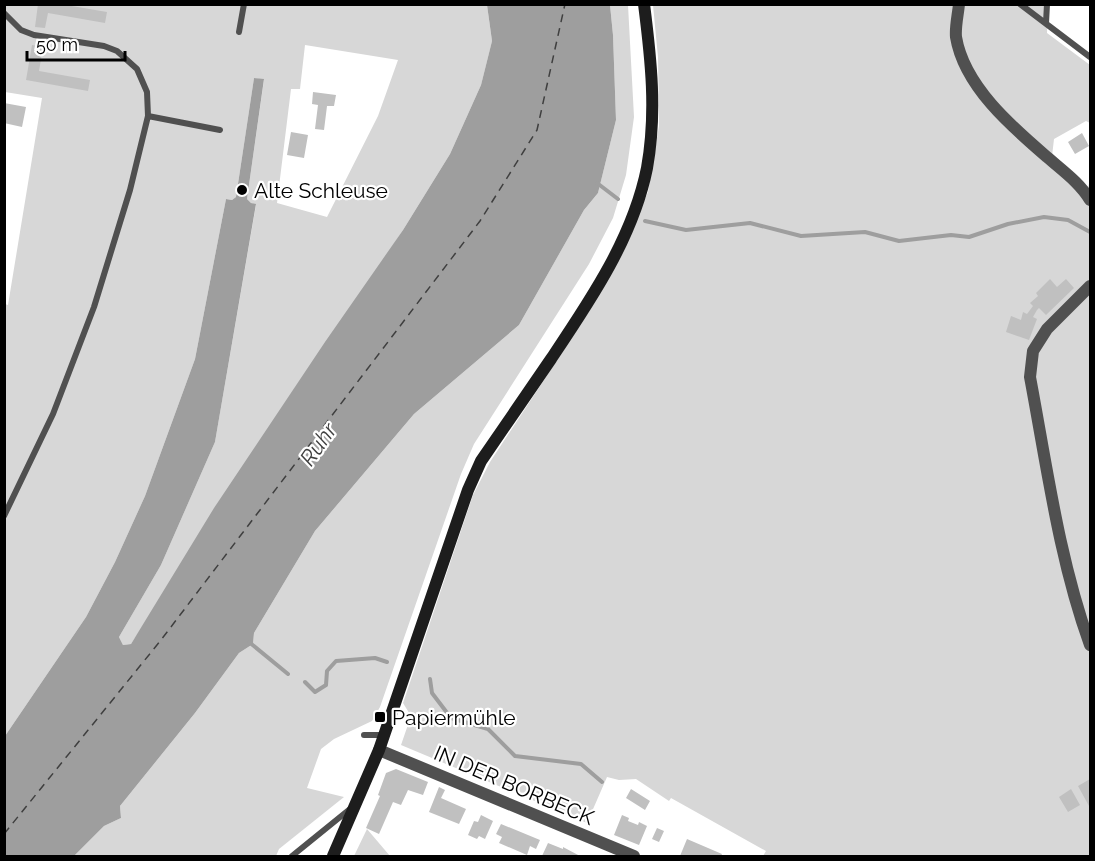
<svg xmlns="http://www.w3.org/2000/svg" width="1095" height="861" font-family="Raleway,sans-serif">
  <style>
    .green { fill: #d7d7d7; fill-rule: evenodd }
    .water { fill: #9e9e9e }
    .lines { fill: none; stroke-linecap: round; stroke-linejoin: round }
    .stream { stroke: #9e9e9e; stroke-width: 4 }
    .ferry { stroke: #3f3f3f; stroke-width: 1.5; stroke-dasharray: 8 6; stroke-linecap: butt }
    .building { fill: #c0c0c0 }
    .lane { stroke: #505050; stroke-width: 6 }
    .street { stroke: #505050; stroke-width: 12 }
    .secondary { stroke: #1d1d1d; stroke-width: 12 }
    .poi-dot { fill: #000; stroke: #fff; stroke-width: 2 }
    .labels { text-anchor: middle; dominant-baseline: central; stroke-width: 4.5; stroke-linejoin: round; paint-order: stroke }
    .poi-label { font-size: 21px; fill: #000; stroke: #fff; text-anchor: start }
    .street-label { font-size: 21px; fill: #000; stroke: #fff }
    .water-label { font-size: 22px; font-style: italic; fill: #3f3f3f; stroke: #fff }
  </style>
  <rect width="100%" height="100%" fill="#fff"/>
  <!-- green -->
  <path class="green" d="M5 5H487L492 41 481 85 450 154 403 230 131 644 123 645 119 637 161 565 215 442 256 205 251 203 247 199 264 80 254 78 236 197 232 200 226 199 195 359 145 496 115 562 86 617 5 736V304L8 305 42 98 5 92ZM305 45 398 60 378 116 327 217 277 203 291 89H300Z
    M610 5H628L634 117 626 175 613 218 589 264 474 444 461 474 380 707 372 721 334 739 321 749 307 788 344 797 279 849 276 856H74L104 826 121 818 120 806 195 713 239 653 253 644 254 633 315 531 414 414 519 325 584 210 598 193 616 120 613 35Z
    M653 5H1048L1047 33 1090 65V123L1086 121 1054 139 1051 165 1088 188 1090 179V856H763L766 851 671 798 669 801 636 779 619 780 607 777 587 823 401 745 411 716 403 703 473 495 490 462 588 313 617 261 648 192 659 126 658 57Z
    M367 829 390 856H354Z"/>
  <!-- water -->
  <path class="water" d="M487 5H610L613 35 616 120 598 193 584 210 519 325 414 414 315 531 254 633 253 644 239 653 195 713 120 806 121 818 104 826 74 856H5V736L86 617 115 562 145 496 195 359 226 199 232 200 236 197 254 78 264 79 247 199 251 203 256 204 215 442 161 565 119 637 123 645 131 644 214 508 325 342 403 230 450 154 481 85 492 41Z"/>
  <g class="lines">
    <!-- stream -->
    <path class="stream" d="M597 183 618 199
      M645 221 686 230 750 223 801 236 865 232 899 241 951 235 969 237 1008 224 1044 217 1068 220 1090 232
      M249 642 288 674
      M430 679 432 693 451 718 488 729 515 756 581 764 602 782
      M305 682 315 692 326 685 327 671 336 661 375 658 387 662"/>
    <!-- ferry -->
    <path class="ferry" d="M4 834 161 640 480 221 537 130 565 4"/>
  </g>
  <!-- building -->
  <path class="building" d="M38 4H60L107 12 105 23 48 13 45 28 35 27Z
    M32 45 43 47 39 71 90 80 88 91 26 80Z
    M313 92 336 95 334 106H327L324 130 315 129 318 105 312 104Z
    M4 103 26 107 22 127 4 123Z
    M291 132 308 135 304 158 287 155Z
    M1082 133 1089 146 1075 154 1068 142Z
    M1050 279 1057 287 1066 279 1074 288 1046 315 1039 308 1037 310 1033 317 1037 319 1029 340 1006 332 1011 316 1021 320 1023 312 1027 314 1033 306 1030 303 1038 296 1036 293Z
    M396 769 428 782 423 795 408 790 401 805 393 802 379 834 366 828 380 796 378 795 386 773Z
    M1090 779V805L1089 806 1078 786Z
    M439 787 445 790 441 798 466 809 459 824 429 812Z
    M631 789 650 801 645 810 626 798Z
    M1071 789 1080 805 1068 812 1059 797Z
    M481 815 493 821 485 839 479 836 477 839 468 835 474 821 478 822Z
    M622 815 629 818 628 821 638 825 639 822 647 826 639 845 614 835Z
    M501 824 540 840 536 849 530 846 527 855 499 843 502 837 496 834Z
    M657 828 664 831 659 842 652 839Z
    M687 839 722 854 721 856H680Z
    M548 843 563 849V847L580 856H542Z"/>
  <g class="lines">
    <!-- lane -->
    <path class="lane" d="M1020 4 1090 57
      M4 13 21 30 34 35 104 46 117 51 137 69 147 92 148 116 130 190 94 307 53 414 4 516
      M1046 23 1047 4
      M239 32 244 4
      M148 116 220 130
      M364 735H384
      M292 856 350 809"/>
    <!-- street -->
    <path class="street" d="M959 4C958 15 955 27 956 37 964 86 1012 127 1047 157 1063 171 1080 183 1090 200
      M1090 286 1047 329 1033 351 1030 377C1047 467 1059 559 1090 645
      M379 750 634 856"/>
    <!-- secondary -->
    <path class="secondary" d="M333 856 379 750 468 490 481 461C504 427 528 393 551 359 590 301 633 238 647 168 657 113 651 59 644 4"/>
  </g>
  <!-- markers -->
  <g class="poi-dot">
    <circle cx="242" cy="190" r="6"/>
    <rect x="374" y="711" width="12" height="12" rx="3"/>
  </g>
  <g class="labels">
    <!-- poi labels -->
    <g class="poi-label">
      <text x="254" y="190">Alte Schleuse</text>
      <text x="392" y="717">Papiermühle</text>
    </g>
    <!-- street labels -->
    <g class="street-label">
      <text transform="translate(514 785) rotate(23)">IN DER BORBECK</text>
    </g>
    <!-- water labels -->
    <g class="water-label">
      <text transform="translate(318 444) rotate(-55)">Ruhr</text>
    </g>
  </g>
  <!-- border -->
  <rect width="1095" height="861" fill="none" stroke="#000000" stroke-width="12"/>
  <!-- scale -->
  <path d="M27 51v9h98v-9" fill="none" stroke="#000000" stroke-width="3"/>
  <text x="36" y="51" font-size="18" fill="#000000" stroke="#ffffff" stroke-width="4.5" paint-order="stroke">50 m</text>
</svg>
